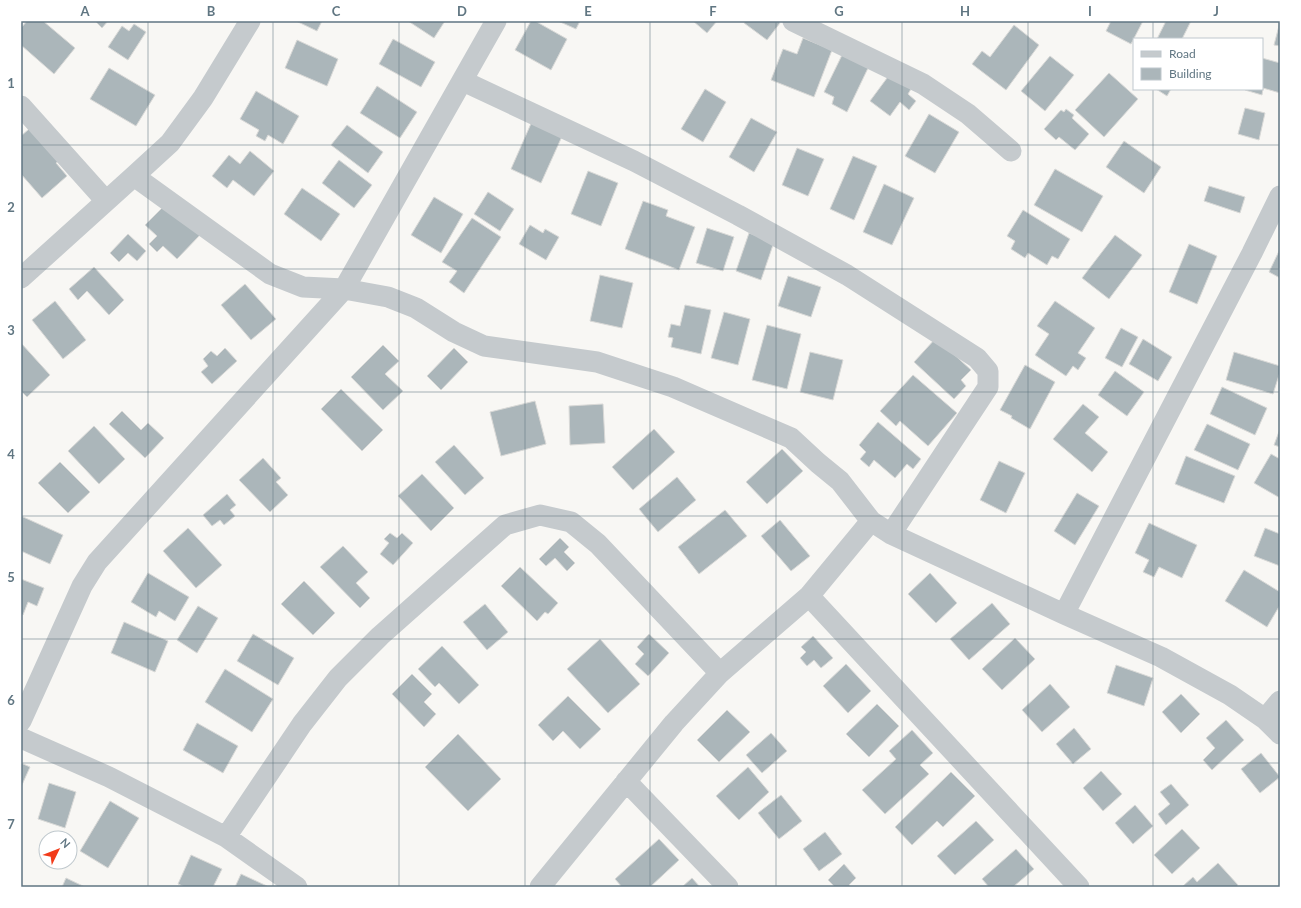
<svg xmlns="http://www.w3.org/2000/svg" width="1301" height="908" font-family="Lato,sans-serif">
  <style>
    .building { fill: #abb6ba; stroke: #d9d9d7 }
    .lines { fill: none; stroke-linecap: round; stroke-linejoin: round }
    .street { stroke: #c5cacd; stroke-width: 21 }
    .grid { fill: none; stroke: #607682; stroke-width: 1; stroke-opacity: 0.55 }
    .neatline { fill: none; stroke: #607682; stroke-width: 1.5 }
    .grid-label { font-size: 13px; text-anchor: middle; font-weight: bold; fill: #607682 }
  </style>
  <rect width="100%" height="100%" fill="#f8f7f4"/>
  <!-- building -->
  <path class="building" d="M27 21H43L75 48 54 74 21 45V28Z
    M95 21H108L102 28Z
    M296 21H322L317 31Z
    M408 21H445L434 38Z
    M531 21H535L567 39 551 70 515 50Z
    M558 21H580L576 29Z
    M693 21H717L707 33Z
    M745 21H778L780 23 767 40 744 23Z
    M1111 21H1143L1131 44 1106 31Z
    M1166 21H1191L1182 39H1157Z
    M1280 22V46L1274 45Z
    M134 24 146 32 128 60 108 47 122 26 129 31Z
    M1014 25 1039 45 1006 90 972 64 982 51 990 57Z
    M803 38 832 50 814 97 771 80 783 49 797 54Z
    M393 39 435 62 421 87 379 64Z
    M297 40 338 59 327 86 285 68Z
    M843 53 869 66 847 112 832 104 834 97 824 92Z
    M1050 56 1074 75 1045 111 1021 91Z
    M1262 58 1280 63V93L1263 88 1262 95 1245 90V89H1262Z
    M109 68 155 95 136 126 90 99Z
    M1109 73 1138 99 1104 137 1075 110Z
    M890 74 911 89 908 94 916 101 909 110 900 102 890 116 870 101Z
    M377 86 417 112 400 138 360 113Z
    M705 89 726 102 703 142 681 129Z
    M1156 89H1171L1167 96Z
    M256 91 299 116 283 144 268 135 265 141 256 136 259 130 240 119Z
    M1245 108 1265 113 1259 140 1238 134Z
    M1066 109 1074 115 1072 118 1089 134 1075 150 1059 137 1056 140 1044 129 1061 110 1064 112Z
    M537 110 568 123 541 183 511 169Z
    M929 114 959 132 935 173 905 156Z
    M751 118 777 132 754 172 729 157Z
    M347 125 383 152 368 173 331 145Z
    M29 129 63 158 56 163 67 176 42 198 21 174V136Z
    M1124 141 1161 167 1144 193 1106 167Z
    M797 148 824 159 808 196 782 185Z
    M250 151 274 171 254 196 233 180 227 188 212 176 229 155 240 164Z
    M853 156 877 166 854 220 830 209Z
    M339 160 372 185 354 208 322 183Z
    M1055 169 1103 196 1082 232 1034 205Z
    M588 171 618 183 601 226 571 214Z
    M884 184 914 198 892 245 863 232Z
    M1209 186 1245 197 1240 213 1204 201Z
    M302 188 340 214 321 241 284 214Z
    M488 192 514 209 500 231 474 214Z
    M434 197 463 214 441 253 411 235Z
    M643 201 668 210 666 216 695 227 679 270 625 249Z
    M167 203 200 235 177 259 163 246 157 252 149 244 157 236 145 225Z
    M1023 210 1070 239 1058 259 1052 256 1047 265 1028 253 1025 258 1011 249 1015 241 1007 236Z
    M472 218 501 237 464 293 449 282 457 271 442 262Z
    M530 225 543 233 545 229 559 237 546 260 519 244Z
    M707 228 734 237 723 271 696 263Z
    M749 233 774 242 761 280 736 271Z
    M128 234 146 251 137 261 128 253 119 262 110 253Z
    M1115 235 1142 255 1109 299 1082 278Z
    M1189 244 1217 256 1197 304 1169 292Z
    M1280 249V278L1269 272Z
    M94 267 124 300 109 315 87 291 78 300 69 289Z
    M600 275 633 283 622 328 590 321Z
    M788 276 821 287 811 317 778 306Z
    M245 284 276 319 251 340 221 305Z
    M55 301 86 340 63 359 32 320Z
    M1055 301 1095 328 1078 353 1086 358 1078 370 1073 366 1066 376 1035 355 1049 334 1037 326Z
    M685 305 711 310 701 354 671 347 673 338 668 337 671 324 680 326Z
    M724 312 750 319 738 365 711 358Z
    M767 325 801 334 787 389 752 380Z
    M1121 328 1138 337 1122 367 1105 358Z
    M936 338 971 370 961 380 966 386 954 399 914 362Z
    M1143 339 1172 357 1158 381 1129 364Z
    M21 343 50 375 27 397 21 391Z
    M383 345 399 361 385 374 403 391 383 410 351 377Z
    M225 348 237 361 212 384 201 372 208 366 203 359 211 351 217 356Z
    M454 348 468 362 441 390 427 376Z
    M810 352 843 360 833 400 800 392Z
    M1234 352 1280 366V372L1273 394 1226 380Z
    M1025 365 1055 382 1030 429 1011 418 1012 416 1000 410Z
    M1115 371 1144 392 1127 416 1098 395Z
    M913 375 957 413 928 446 900 421 896 426 880 411Z
    M1222 387 1267 408 1255 435 1210 414Z
    M341 389 383 430 362 451 321 409Z
    M535 401 546 444 501 456 490 412Z
    M603 404 605 443 570 445 569 406Z
    M1083 404 1099 417 1085 433 1108 452 1092 472 1053 439Z
    M122 411 141 430 148 423 164 438 145 458 109 424Z
    M878 422 921 459 913 469 907 464 895 478 874 460 869 467 860 459 866 452 859 445Z
    M1207 424 1250 444 1238 470 1194 450Z
    M94 426 125 459 99 484 68 451Z
    M654 429 675 452 633 490 612 467Z
    M1280 429V447L1274 445Z
    M454 445 484 478 465 495 435 462Z
    M782 449 803 471 767 504 746 482Z
    M1271 454 1280 459V498L1254 483Z
    M1186 456 1235 476 1224 503 1175 484Z
    M263 458 281 478 276 482 288 495 270 512 239 480Z
    M999 461 1025 473 1006 513 980 500Z
    M60 462 90 492 68 513 38 483Z
    M422 474 454 508 431 531 398 496Z
    M677 477 696 500 658 532 639 509Z
    M1077 493 1099 506 1075 545 1054 531Z
    M227 494 236 505 230 510 235 516 224 525 220 520 212 526 203 515Z
    M725 510 747 536 699 574 678 547Z
    M21 516 63 535 50 564 21 551Z
    M780 520 810 556 791 571 761 536Z
    M1149 523 1197 545 1182 578 1159 567 1154 577 1143 572 1149 560 1135 553Z
    M188 528 222 565 196 588 163 551Z
    M1265 528 1280 534V566L1254 556Z
    M390 533 397 538 402 533 413 543 393 565 380 554 389 543 384 539Z
    M560 538 569 547 564 552 575 563 567 571 555 558 546 566 539 559Z
    M343 546 368 572 356 583 370 598 360 608 320 567Z
    M520 567 558 603 548 614 545 612 537 621 501 586Z
    M1244 570 1280 592V605L1267 627 1225 601Z
    M148 573 189 597 175 621 159 611 156 617 131 602Z
    M930 573 957 603 936 623 908 594Z
    M21 579 44 588 37 606 28 602 23 615 21 614Z
    M304 581 335 613 313 635 281 604Z
    M992 603 1010 624 969 660 950 639Z
    M485 604 508 632 487 650 463 622Z
    M198 606 218 618 197 653 177 640Z
    M124 622 168 641 155 672 111 653Z
    M253 634 294 658 278 685 237 661Z
    M649 634 669 653 648 676 635 664 644 654 637 647Z
    M813 636 833 658 821 668 814 660 807 666 800 658 806 652 801 647Z
    M1015 638 1035 659 1002 690 982 669Z
    M600 639 640 684 608 713 567 669Z
    M442 646 479 685 459 704 439 683 435 687 418 669Z
    M846 664 871 691 848 713 823 686Z
    M1116 665 1153 678 1144 706 1107 693Z
    M225 669 273 699 252 732 205 702Z
    M412 674 432 694 424 702 436 714 424 727 392 694Z
    M1050 684 1070 707 1042 732 1022 710Z
    M1181 694 1200 714 1181 733 1162 712Z
    M568 696 601 729 580 749 563 731 553 741 538 725Z
    M877 704 899 726 869 757 846 734Z
    M727 710 750 732 719 762 697 740Z
    M1226 720 1244 740 1212 770 1203 760 1215 748 1206 738Z
    M197 723 238 746 223 773 183 750Z
    M1074 728 1091 749 1073 764 1056 744Z
    M912 730 933 753 920 765 929 774 885 814 862 790 896 759 889 751Z
    M771 733 787 751 762 773 746 755Z
    M458 734 501 779 468 811 425 767Z
    M1261 753 1280 777 1260 793 1241 769Z
    M21 763 30 767 21 787Z
    M748 767 769 792 739 820 716 796Z
    M1101 771 1122 794 1103 811 1083 788Z
    M951 772 975 796 943 827 937 821 912 845 895 827Z
    M49 783 76 792 65 828 38 819Z
    M1171 784 1189 805 1166 825 1158 814 1170 804 1160 792Z
    M781 795 802 821 779 839 758 813Z
    M110 801 139 818 108 868 80 851Z
    M1135 805 1153 826 1133 844 1115 823Z
    M976 821 994 840 955 875 937 856Z
    M1182 829 1200 848 1172 874 1154 855Z
    M825 832 842 854 819 871 803 849Z
    M659 839 679 860 650 887H622L615 879Z
    M1016 849 1034 869 1013 887H989L982 879Z
    M191 855 222 869 213 887H185L178 884Z
    M1218 863 1238 885 1236 887 1183 886 1193 877 1197 882Z
    M844 864 856 878 849 885 851 887H835L828 880Z
    M241 874 267 886V887H235Z
    M66 878 85 887H62Z
    M692 878 700 887H682Z"/>
  <g class="lines">
    <!-- street -->
    <path class="street" d="M793 21 923 84 968 114 1011 151
      M463 81 634 161 738 215 847 275 977 358 988 371V387L891 534
      M21 106 106 201
      M134 176 270 274 303 287 344 289 388 297 416 308 454 332 484 346 597 362 673 387 791 438 818 463 840 481 871 521 891 534 1064 614 1161 657 1230 695 1265 719 1280 734
      M21 278 134 176 170 143 203 98 250 21
      M809 596 1079 887
      M1064 614 1252 253 1280 196
      M1265 719 1280 701
      M21 721 82 586 97 562 344 289 496 21
      M21 738 109 777 226 837 297 887
      M626 781 728 887
      M226 837 302 724 338 678 380 636 505 525 540 515 571 522 598 544 720 673
      M540 887 674 723 720 673 809 596 871 521"/>
  </g>
  <!-- grid -->
  <path class="grid" d="M148 21V887M273 21V887M399 21V887M525 21V887M650 21V887M776 21V887M902 21V887M1028 21V887M1153 21V39M1153 89V887M21 145H1280M21 269H1280M21 392H1280M21 516H1280M21 639H1280M21 763H1280"/>
  <!-- border -->
  <rect width="1301" height="908" fill="none" stroke="#ffffff" stroke-width="44"/>
  <!-- legend -->
  <rect x="1133" y="38" width="130" height="52" fill="#ffffff" stroke="#bfc8cd"/>
  <rect x="1141" y="51" width="20" height="6" fill="#c5cacd" stroke="#bfc8cd"/>
  <text x="1169" y="58" font-size="12" fill="#607682">Road</text>
  <rect x="1141" y="68" width="20" height="12" fill="#abb6ba" stroke="#bfc8cd"/>
  <text x="1169" y="78" font-size="12" fill="#607682">Building</text>
  <!-- north arrow -->
  <g transform="translate(58 850) rotate(47)"><circle r="19" fill="#ffffff" stroke="#bfc8cd"/>
  <path d="M0-3L7 15L0 10L-7 15Z" fill="#f23b1a"/>
  <text y="-6" font-size="11" font-weight="bold" text-anchor="middle" fill="#607682">N</text>
  </g>
  <rect x="22" y="22" width="1257" height="864" class="neatline"/>
  <g class="grid-label">
    <text x="85" y="16">A</text>
    <text x="211" y="16">B</text>
    <text x="336" y="16">C</text>
    <text x="462" y="16">D</text>
    <text x="588" y="16">E</text>
    <text x="713" y="16">F</text>
    <text x="839" y="16">G</text>
    <text x="965" y="16">H</text>
    <text x="1090" y="16">I</text>
    <text x="1216" y="16">J</text>
    <text x="11" y="88">1</text>
    <text x="11" y="212">2</text>
    <text x="11" y="335">3</text>
    <text x="11" y="459">4</text>
    <text x="11" y="582">5</text>
    <text x="11" y="705">6</text>
    <text x="11" y="829">7</text>
  </g>
</svg>
